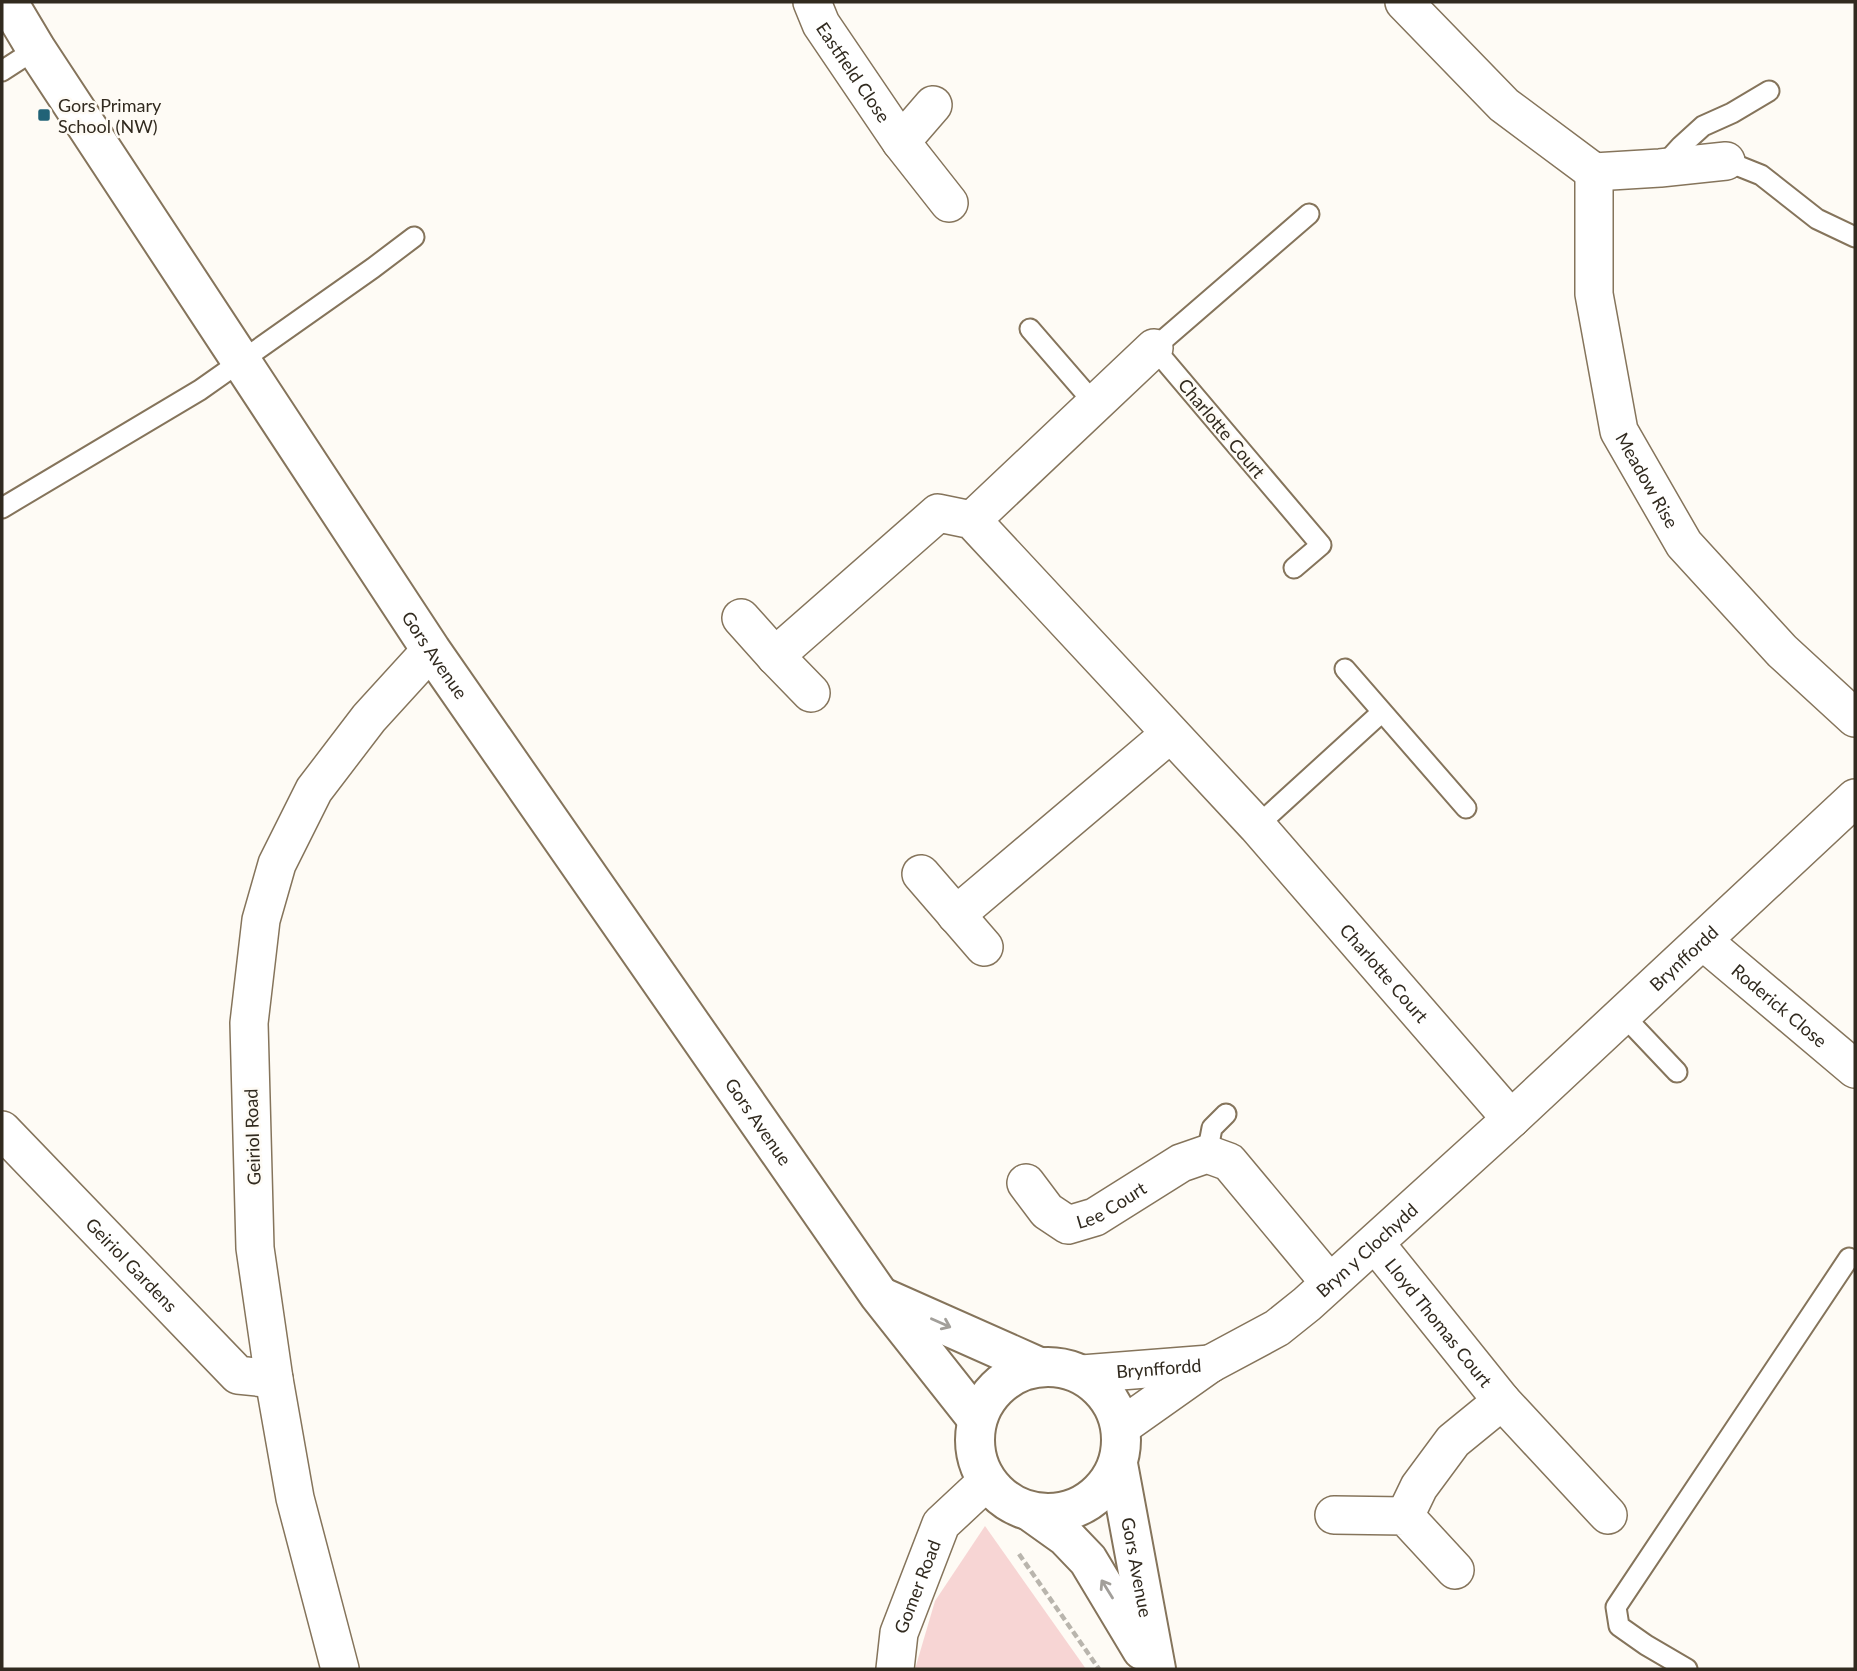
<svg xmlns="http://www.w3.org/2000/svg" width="1857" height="1671" font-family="Lato,sans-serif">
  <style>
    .green { fill: #f7d5d4 }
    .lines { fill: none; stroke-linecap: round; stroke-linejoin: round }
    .lane-casing { stroke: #85745b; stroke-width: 23 }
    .street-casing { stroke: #85745b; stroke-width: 40 }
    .secondary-casing { stroke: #85745b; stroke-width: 42 }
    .path { stroke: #b9b5ad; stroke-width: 4.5; stroke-dasharray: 7 3.5; stroke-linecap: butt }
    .lane { stroke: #fff; stroke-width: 19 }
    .street { stroke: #fff; stroke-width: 37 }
    .secondary { stroke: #fff; stroke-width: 38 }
    .oneway { stroke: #a29f9a }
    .poi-dot { fill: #216377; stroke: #fefbf5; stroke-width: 2.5 }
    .labels { text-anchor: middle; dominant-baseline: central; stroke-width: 5; stroke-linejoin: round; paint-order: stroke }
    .street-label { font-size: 18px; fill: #312a1f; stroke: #fefbf5 }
    .poi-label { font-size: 18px; fill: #312a1f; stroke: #fefbf5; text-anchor: start }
  </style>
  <rect width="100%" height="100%" fill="#fefbf5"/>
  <!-- green -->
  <path class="green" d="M985 1526 1086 1669H915L935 1601Z"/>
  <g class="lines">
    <!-- lane casing -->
    <g class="lane-casing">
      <path id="lane" d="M2 71 36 49
        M1726 161 1761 175 1817 219 1855 237
        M1661 168 1681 146 1703 126 1732 113 1769 91
        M1030 329 1095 404
        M2 508 200 390 373 268 414 237
        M1294 568 1321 545 1154 348 1309 214
        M1345 669 1466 808
        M1257 826 1382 712
        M1623 1015 1677 1072
        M1207 1154 1212 1128 1226 1114
        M1687 1669 1646 1645 1619 1626 1616 1607 1849 1258"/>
    </g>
    <!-- street casing -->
    <g class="street-casing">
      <g id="street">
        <path id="s1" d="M812 2 821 24 901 142 949 203"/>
        <path d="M1404 2 1504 105 1594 172 1660 168 1726 161"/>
        <path d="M901 142 933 105"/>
        <path id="s2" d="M1594 172V294L1619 431 1684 544 1782 651 1855 718"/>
        <path d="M972 520 1154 348"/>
        <path d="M741 618 775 656 811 693"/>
        <path id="s3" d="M775 656 938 513 972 520 1257 826 1511 1119"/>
        <path d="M921 874 984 947"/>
        <path d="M956 915 1170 734"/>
        <path id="s4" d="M1703 941 1855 1069"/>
        <path id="s5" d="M2 1130 238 1375 274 1379"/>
        <path id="s6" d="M1026 1183 1047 1211 1068 1225 1095 1217 1181 1163 1207 1154 1229 1162 1329 1282"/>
        <path id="s7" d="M1375 1243 1502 1401 1608 1515"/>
        <path id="s8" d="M1082 1374 1210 1364"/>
        <path id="s9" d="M1121 1427 1210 1364 1277 1328 1307 1304 1511 1119 1855 798"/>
        <path d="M1334 1515 1405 1516 1455 1570"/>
        <path d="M1405 1516 1419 1487 1453 1441 1502 1401"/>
        <path d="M340 1669 295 1498 274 1379 255 1248 249 1023 261 920 277 864 314 790 369 718 431 650"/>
        <path id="s10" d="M895 1669 899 1633 941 1524 986 1482"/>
      </g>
    </g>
    <!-- secondary casing -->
    <g class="secondary-casing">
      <g id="secondary">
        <path id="s11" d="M8 2 36 49 431 650 879 1295 977 1419"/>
        <path d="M884 1298 1037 1366"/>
        <circle cx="1048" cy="1440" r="73"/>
        <path id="s12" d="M1118 1464 1156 1669"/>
        <path d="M1031 1512 1066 1537 1088 1560 1142 1650"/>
      </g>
    </g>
    <!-- path -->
    <path class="path" d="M1019 1554 1099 1669"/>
    <!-- lane -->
    <use href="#lane" class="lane"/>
    <!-- street -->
    <use href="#street" class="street"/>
    <!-- secondary -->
    <use href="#secondary" class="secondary"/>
  </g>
  <!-- one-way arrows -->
  <defs><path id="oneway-shaft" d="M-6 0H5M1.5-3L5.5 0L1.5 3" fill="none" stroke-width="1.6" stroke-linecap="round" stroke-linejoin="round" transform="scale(1.75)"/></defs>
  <g class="oneway">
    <use href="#oneway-shaft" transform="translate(941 1323) rotate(24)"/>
    <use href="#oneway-shaft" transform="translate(1107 1589) rotate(-122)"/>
  </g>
  <!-- markers -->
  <rect class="poi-dot" x="37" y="108" width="14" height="14" rx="3.5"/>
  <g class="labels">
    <!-- street labels -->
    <g class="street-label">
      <text stroke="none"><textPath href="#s1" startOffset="82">Eastfield Close</textPath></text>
      <text transform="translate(1222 428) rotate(50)">Charlotte Court</text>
      <text stroke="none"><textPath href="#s2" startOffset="318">Meadow Rise</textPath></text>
      <text stroke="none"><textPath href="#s11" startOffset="780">Gors Avenue</textPath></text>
      <text stroke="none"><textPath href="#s9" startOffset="735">Brynffordd</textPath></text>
      <text stroke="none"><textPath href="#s3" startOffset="864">Charlotte Court</textPath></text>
      <text stroke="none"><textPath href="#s4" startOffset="100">Roderick Close</textPath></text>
      <text stroke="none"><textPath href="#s11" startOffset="1348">Gors Avenue</textPath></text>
      <text transform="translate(252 1137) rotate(-92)">Geiriol Road</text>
      <text stroke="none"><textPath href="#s6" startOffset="108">Lee Court</textPath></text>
      <text stroke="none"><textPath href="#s9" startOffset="304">Bryn y Clochydd</textPath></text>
      <text stroke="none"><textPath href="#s5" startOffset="187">Geiriol Gardens</textPath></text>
      <text stroke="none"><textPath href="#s7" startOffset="102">Lloyd Thomas Court</textPath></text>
      <text stroke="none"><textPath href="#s8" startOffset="77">Brynffordd</textPath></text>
      <text stroke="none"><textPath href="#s12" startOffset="105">Gors Avenue</textPath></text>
      <text stroke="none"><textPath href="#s10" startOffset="86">Gomer Road</textPath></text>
    </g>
    <!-- poi labels -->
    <g class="poi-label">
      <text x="58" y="105">Gors Primary<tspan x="58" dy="21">School (NW)</tspan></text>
    </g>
  </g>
  <!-- border -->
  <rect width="1857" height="1671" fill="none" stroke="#312a1f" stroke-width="7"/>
</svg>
